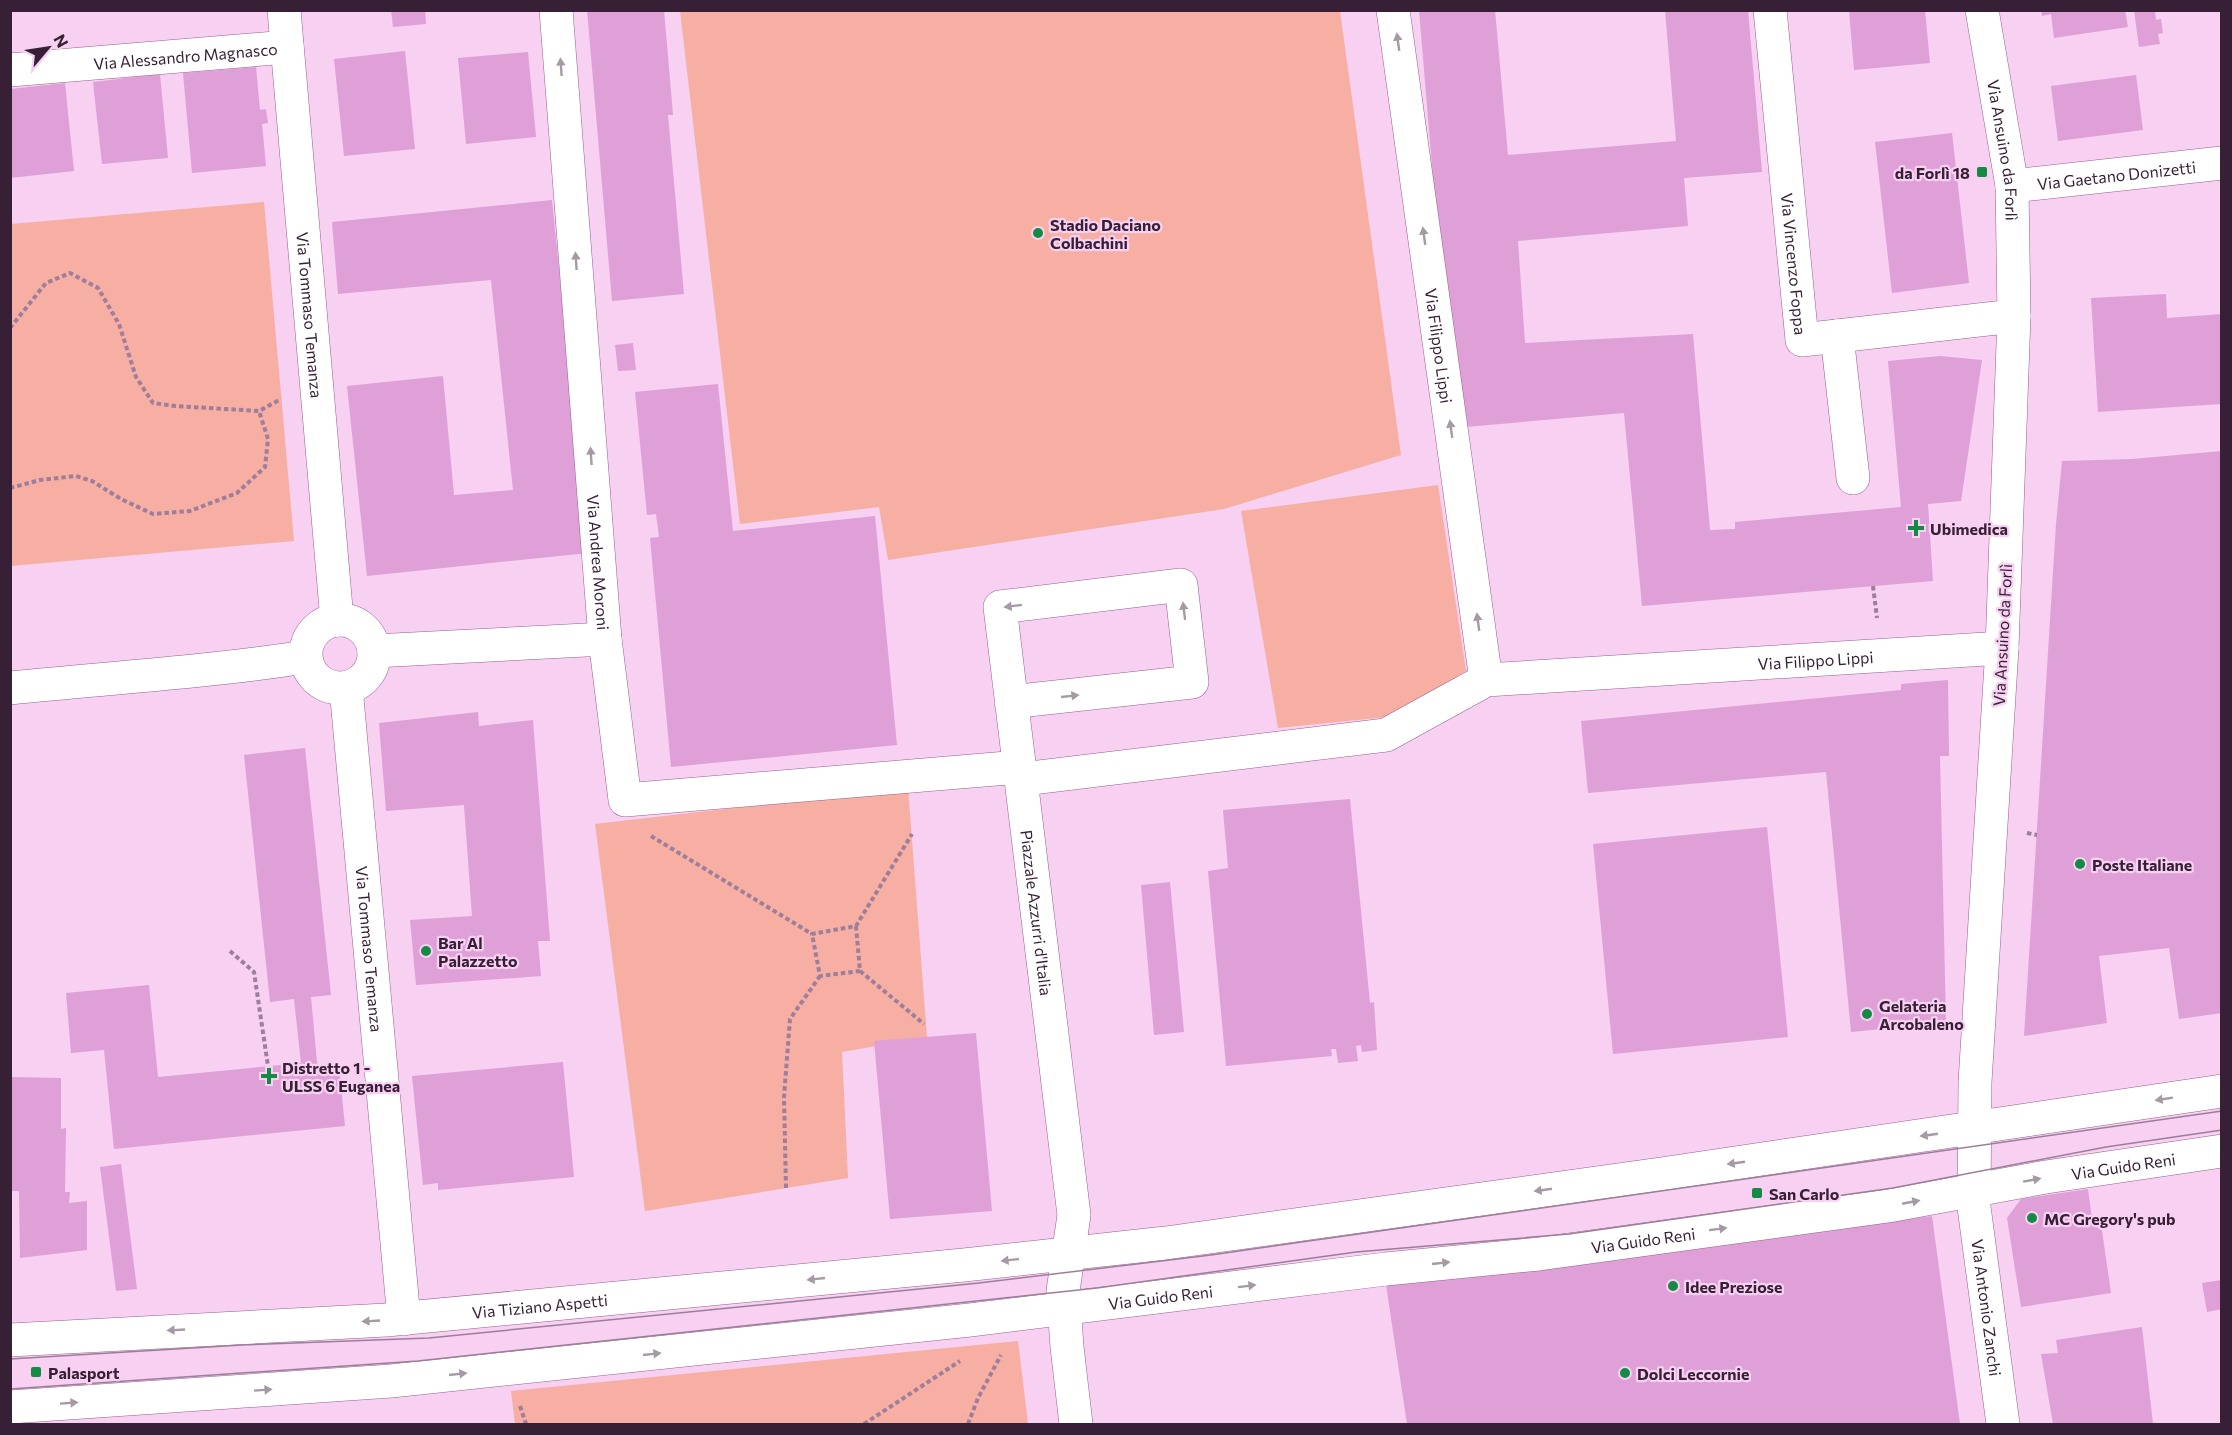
<svg xmlns="http://www.w3.org/2000/svg" width="2232" height="1435" font-family="Commissioner,sans-serif">
  <style>
    .green { fill: #f6afa2 }
    .building { fill: #dea0d7 }
    .lines { fill: none; stroke-linecap: round; stroke-linejoin: round }
    .minor-casing { stroke: #985e92; stroke-width: 34 }
    .path { stroke: #9e7e9b; stroke-width: 4; stroke-dasharray: 4.5 3; stroke-linecap: butt }
    .minor { stroke: #fff; stroke-width: 33 }
    .tram { stroke: #9d7d99; stroke-width: 1.5 }
    .oneway { fill: #a59aa4 }
    .poi-dot { fill: #148a44; stroke: #f7d0f2; stroke-width: 2 }
    .labels { text-anchor: middle; dominant-baseline: central; stroke-width: 4.5; stroke-linejoin: round; paint-order: stroke }
    .street-label { font-size: 16px; fill: #371f35; stroke: #f7d0f2 }
    .poi-label { font-size: 16px; font-weight: bold; fill: #371f35; stroke: #f7d0f2; text-anchor: start }
  </style>
  <rect width="100%" height="100%" fill="#f7d0f2"/>
  <!-- green -->
  <path class="green" d="M680 11H1340L1401 455 1224 509 888 560 879 507 740 524Z
    M264 202 294 541 11 566V224Z
    M1438 485 1466 671 1387 717 1278 728 1241 511Z
    M908 788 927 1037 842 1052 848 1178 645 1211 595 824Z
    M1018 1341 1028 1424H515L511 1391Z"/>
  <!-- building -->
  <path class="building" d="M391 10H425L426 24 393 27Z
    M587 10H664L673 115H668L684 294 612 301Z
    M1419 10H1495L1508 155 1676 141 1665 10H1748L1762 172 1684 178 1688 226 1518 241 1525 343 1693 334 1710 530 1735 529V522L1901 507 1888 361 1940 356 1982 360 1961 501 1928 504 1933 581 1642 606 1624 413 1454 428Z
    M1849 10H1925L1930 63 1854 70Z
    M2041 10H2125L2128 27 2054 38 2051 14 2042 16Z
    M2134 10H2155L2156 20 2161 19 2163 33 2158 34 2160 44 2139 47Z
    M405 51 415 149 344 156 334 59Z
    M528 52 536 137 466 144 458 58Z
    M256 67 260 110 266 109 268 123 262 124 266 166 192 173 183 73Z
    M160 74 168 158 102 164 93 82Z
    M2136 75 2143 130 2058 141 2051 86Z
    M65 83 74 171 10 178V89Z
    M1952 133 1969 283 1892 293 1875 142Z
    M552 200 588 553 367 576 347 386 443 376 454 495 513 490 491 280 338 294 332 222Z
    M2166 294 2167 318 2222 314V404L2098 412 2091 298Z
    M633 343 636 370 618 371 615 345Z
    M718 384 733 531 875 516 897 745 671 767 650 538 659 537 656 514 647 515 635 392Z
    M2222 451V1013L2179 1019 2169 948 2099 956 2107 1023 2024 1036 2056 524 2062 461 2132 459Z
    M1948 680 1949 756H1940L1946 1023 1851 1032 1826 772 1588 793 1581 721 1901 690V684Z
    M478 712 479 726 533 720 550 941H538L541 976 416 985 410 920 472 916 464 805 386 811 379 723Z
    M305 748 331 995 311 997 317 1062 318 1069 339 1067 345 1126 114 1149 104 1050 71 1053 66 993 149 985 158 1077 301 1063 294 999 270 1002 244 755Z
    M1350 799 1370 1003 1374 1002 1377 1050 1362 1052 1361 1045 1356 1046 1358 1061 1338 1063 1336 1049H1331L1332 1056 1226 1066 1208 871 1228 868 1223 810Z
    M1767 827 1788 1037 1613 1054 1593 844Z
    M1170 882 1184 1032 1154 1035 1141 885Z
    M976 1033 992 1211 890 1219 874 1041Z
    M563 1062 574 1177 438 1190V1183L423 1185 412 1076Z
    M10 1077 61 1078V1129L66 1128 65 1192H70L69 1203 87 1201V1250L20 1258 19 1191H10Z
    M121 1164 137 1289 116 1291 100 1167Z
    M2088 1189 2092 1219 2100 1217 2111 1293 2021 1307 2007 1218 2021 1199Z
    M1932 1216 1960 1424H1407L1386 1285Z
    M2222 1280V1309L2207 1312 2202 1283Z
    M2142 1327 2153 1424H2053L2041 1354 2058 1353 2056 1340Z"/>
  <g class="lines">
    <!-- minor casing -->
    <g class="minor-casing">
      <g id="minor">
        <path id="s1" d="M284 10 337 620"/>
        <path id="s2" d="M556 10 605 639 625 800 1020 767"/>
        <path id="s3" d="M1393 10 1486 680"/>
        <path id="s4" d="M1770 10 1802 340 2014 316"/>
        <path id="s5" d="M1982 10 2012 186 2014 316 2002 648 1975 1082 1974 1207 2003 1424"/>
        <path id="s6" d="M10 70 287 47"/>
        <path id="s7" d="M2012 186 2222 163"/>
        <path d="M1837 336 1853 478"/>
        <circle cx="340" cy="654" r="34"/>
        <path d="M374 651 605 639"/>
        <path d="M10 688C109 678 208 672 305 657"/>
        <path id="s8" d="M346 688 404 1319"/>
        <path id="s9" d="M1011 702 1192 682 1181 585 1000 607 1074 1215 1063 1291 1067 1347 1076 1424"/>
        <path id="s10" d="M1023 779 1386 735 1486 680 2002 648"/>
        <path id="s11" d="M10 1340 386 1320 964 1265 1166 1243 1661 1174 2222 1091"/>
        <path id="s12" d="M10 1407 391 1381 970 1320 1386 1269 1539 1254 1888 1206 2046 1177 2222 1151"/>
      </g>
    </g>
    <!-- path -->
    <path class="path" d="M10 328 46 283 70 273 98 288 119 324 136 377 153 403 175 406 259 411 281 399
      M10 488 40 480 76 476 92 481 121 499 153 514 190 511 237 493 265 467 268 439 259 411
      M1873 586 1877 618
      M2027 833 2037 835
      M651 836 812 934
      M856 926 860 971 820 976 812 934 856 926 912 834
      M230 951 254 972 268 1066
      M860 971 924 1024
      M786 1188 784 1097 790 1019 820 976
      M520 1406 526 1424
      M864 1424 960 1361
      M968 1424 978 1398 1001 1355"/>
    <!-- minor -->
    <use href="#minor" class="minor"/>
    <!-- tram -->
    <path class="tram" d="M10 1359 242 1345 429 1338 979 1283 1211 1255 2222 1111
      M10 1389 418 1361 1097 1288 1356 1252 1569 1234 1893 1188 2106 1147 2222 1130"/>
  </g>
  <!-- one-way arrows -->
  <defs><path id="oneway-solid" d="M-6-.8H1V-3.2L6.5 0L1 3.2V.8H-6Z" transform="scale(1.5)"/></defs>
  <g class="oneway">
    <use href="#oneway-solid" transform="translate(1398 42) rotate(-98)"/>
    <use href="#oneway-solid" transform="translate(561 67) rotate(-94)"/>
    <use href="#oneway-solid" transform="translate(1424 236) rotate(-98)"/>
    <use href="#oneway-solid" transform="translate(576 261) rotate(-94)"/>
    <use href="#oneway-solid" transform="translate(1451 429) rotate(-98)"/>
    <use href="#oneway-solid" transform="translate(591 456) rotate(-94)"/>
    <use href="#oneway-solid" transform="translate(1013 606) rotate(173)"/>
    <use href="#oneway-solid" transform="translate(1184 611) rotate(-97)"/>
    <use href="#oneway-solid" transform="translate(1478 622) rotate(-98)"/>
    <use href="#oneway-solid" transform="translate(1070 696) rotate(-6)"/>
    <use href="#oneway-solid" transform="translate(2164 1099) rotate(171)"/>
    <use href="#oneway-solid" transform="translate(1929 1135) rotate(172)"/>
    <use href="#oneway-solid" transform="translate(1736 1163) rotate(172)"/>
    <use href="#oneway-solid" transform="translate(2032 1180) rotate(-10)"/>
    <use href="#oneway-solid" transform="translate(1543 1190) rotate(172)"/>
    <use href="#oneway-solid" transform="translate(1911 1202) rotate(-11)"/>
    <use href="#oneway-solid" transform="translate(1718 1229) rotate(-7)"/>
    <use href="#oneway-solid" transform="translate(1010 1260) rotate(174)"/>
    <use href="#oneway-solid" transform="translate(1441 1263) rotate(-6)"/>
    <use href="#oneway-solid" transform="translate(816 1279) rotate(174)"/>
    <use href="#oneway-solid" transform="translate(1247 1286) rotate(-7)"/>
    <use href="#oneway-solid" transform="translate(371 1321) rotate(177)"/>
    <use href="#oneway-solid" transform="translate(176 1330) rotate(177)"/>
    <use href="#oneway-solid" transform="translate(652 1354) rotate(-6)"/>
    <use href="#oneway-solid" transform="translate(458 1374) rotate(-6)"/>
    <use href="#oneway-solid" transform="translate(263 1390) rotate(-4)"/>
    <use href="#oneway-solid" transform="translate(69 1403) rotate(-4)"/>
  </g>
  <!-- markers -->
  <g class="poi-dot">
    <rect x="1976" y="166" width="12" height="12" rx="3"/>
    <circle cx="1038" cy="233" r="6"/>
    <path d="M1913 519h6v6h6v6h-6v6h-6v-6h-6v-6h6z"/>
    <circle cx="2080" cy="864" r="6"/>
    <circle cx="426" cy="951" r="6"/>
    <circle cx="1867" cy="1014" r="6"/>
    <path d="M266 1067h6v6h6v6h-6v6h-6v-6h-6v-6h6z"/>
    <rect x="1751" y="1187" width="12" height="12" rx="3"/>
    <circle cx="2032" cy="1218" r="6"/>
    <circle cx="1673" cy="1286" r="6"/>
    <rect x="30" y="1366" width="12" height="12" rx="3"/>
    <circle cx="1625" cy="1373" r="6"/>
  </g>
  <g class="labels">
    <!-- street labels -->
    <g class="street-label">
      <text stroke="none"><textPath href="#s6" startOffset="176">Via Alessandro Magnasco</textPath></text>
      <text stroke="none"><textPath href="#s5" startOffset="142">Via Ansuino da Forlì</textPath></text>
      <text stroke="none"><textPath href="#s7" startOffset="105">Via Gaetano Donizetti</textPath></text>
      <text stroke="none"><textPath href="#s4" startOffset="255">Via Vincenzo Foppa</textPath></text>
      <text stroke="none"><textPath href="#s1" startOffset="306">Via Tommaso Temanza</textPath></text>
      <text stroke="none"><textPath href="#s3" startOffset="339">Via Filippo Lippi</textPath></text>
      <text stroke="none"><textPath href="#s2" startOffset="554">Via Andrea Moroni</textPath></text>
      <text transform="translate(2002 635) rotate(-87)">Via Ansuino da Forlì</text>
      <text stroke="none"><textPath href="#s10" startOffset="810">Via Filippo Lippi</textPath></text>
      <text stroke="none"><textPath href="#s9" startOffset="770">Piazzale Azzurri d'Italia</textPath></text>
      <text stroke="none"><textPath href="#s8" startOffset="262">Via Tommaso Temanza</textPath></text>
      <text stroke="none"><textPath href="#s12" startOffset="2128">Via Guido Reni</textPath></text>
      <text stroke="none"><textPath href="#s12" startOffset="1642">Via Guido Reni</textPath></text>
      <text stroke="none"><textPath href="#s12" startOffset="1156">Via Guido Reni</textPath></text>
      <text stroke="none"><textPath href="#s11" startOffset="531">Via Tiziano Aspetti</textPath></text>
      <text stroke="none"><textPath href="#s5" startOffset="1302">Via Antonio Zanchi</textPath></text>
    </g>
    <!-- poi labels -->
    <g class="poi-label">
      <text x="1970" y="172" text-anchor="end">da Forlì 18</text>
      <text x="1050" y="224">Stadio Daciano<tspan x="1050" dy="18">Colbachini</tspan></text>
      <text x="1930" y="528">Ubimedica</text>
      <text x="2092" y="864">Poste Italiane</text>
      <text x="438" y="942">Bar Al<tspan x="438" dy="18">Palazzetto</tspan></text>
      <text x="1879" y="1005">Gelateria<tspan x="1879" dy="18">Arcobaleno</tspan></text>
      <text x="282" y="1067">Distretto 1 -<tspan x="282" dy="18">ULSS 6 Euganea</tspan></text>
      <text x="1769" y="1193">San Carlo</text>
      <text x="2044" y="1218">MC Gregory's pub</text>
      <text x="1685" y="1286">Idee Preziose</text>
      <text x="48" y="1372">Palasport</text>
      <text x="1637" y="1373">Dolci Leccornie</text>
    </g>
  </g>
  <!-- border -->
  <rect width="2232" height="1435" fill="none" stroke="#371f35" stroke-width="24"/>
  <!-- north arrow -->
  <g transform="translate(48 48) rotate(61)" stroke="#f7d0f2" stroke-width="4.5" paint-order="stroke">
  <path d="M0-4.5L10 22L0 15L-10 22Z" fill="#371f35"/>
  <text y="-9" font-size="16" font-weight="bold" text-anchor="middle" fill="#371f35">N</text>
  </g>
</svg>
